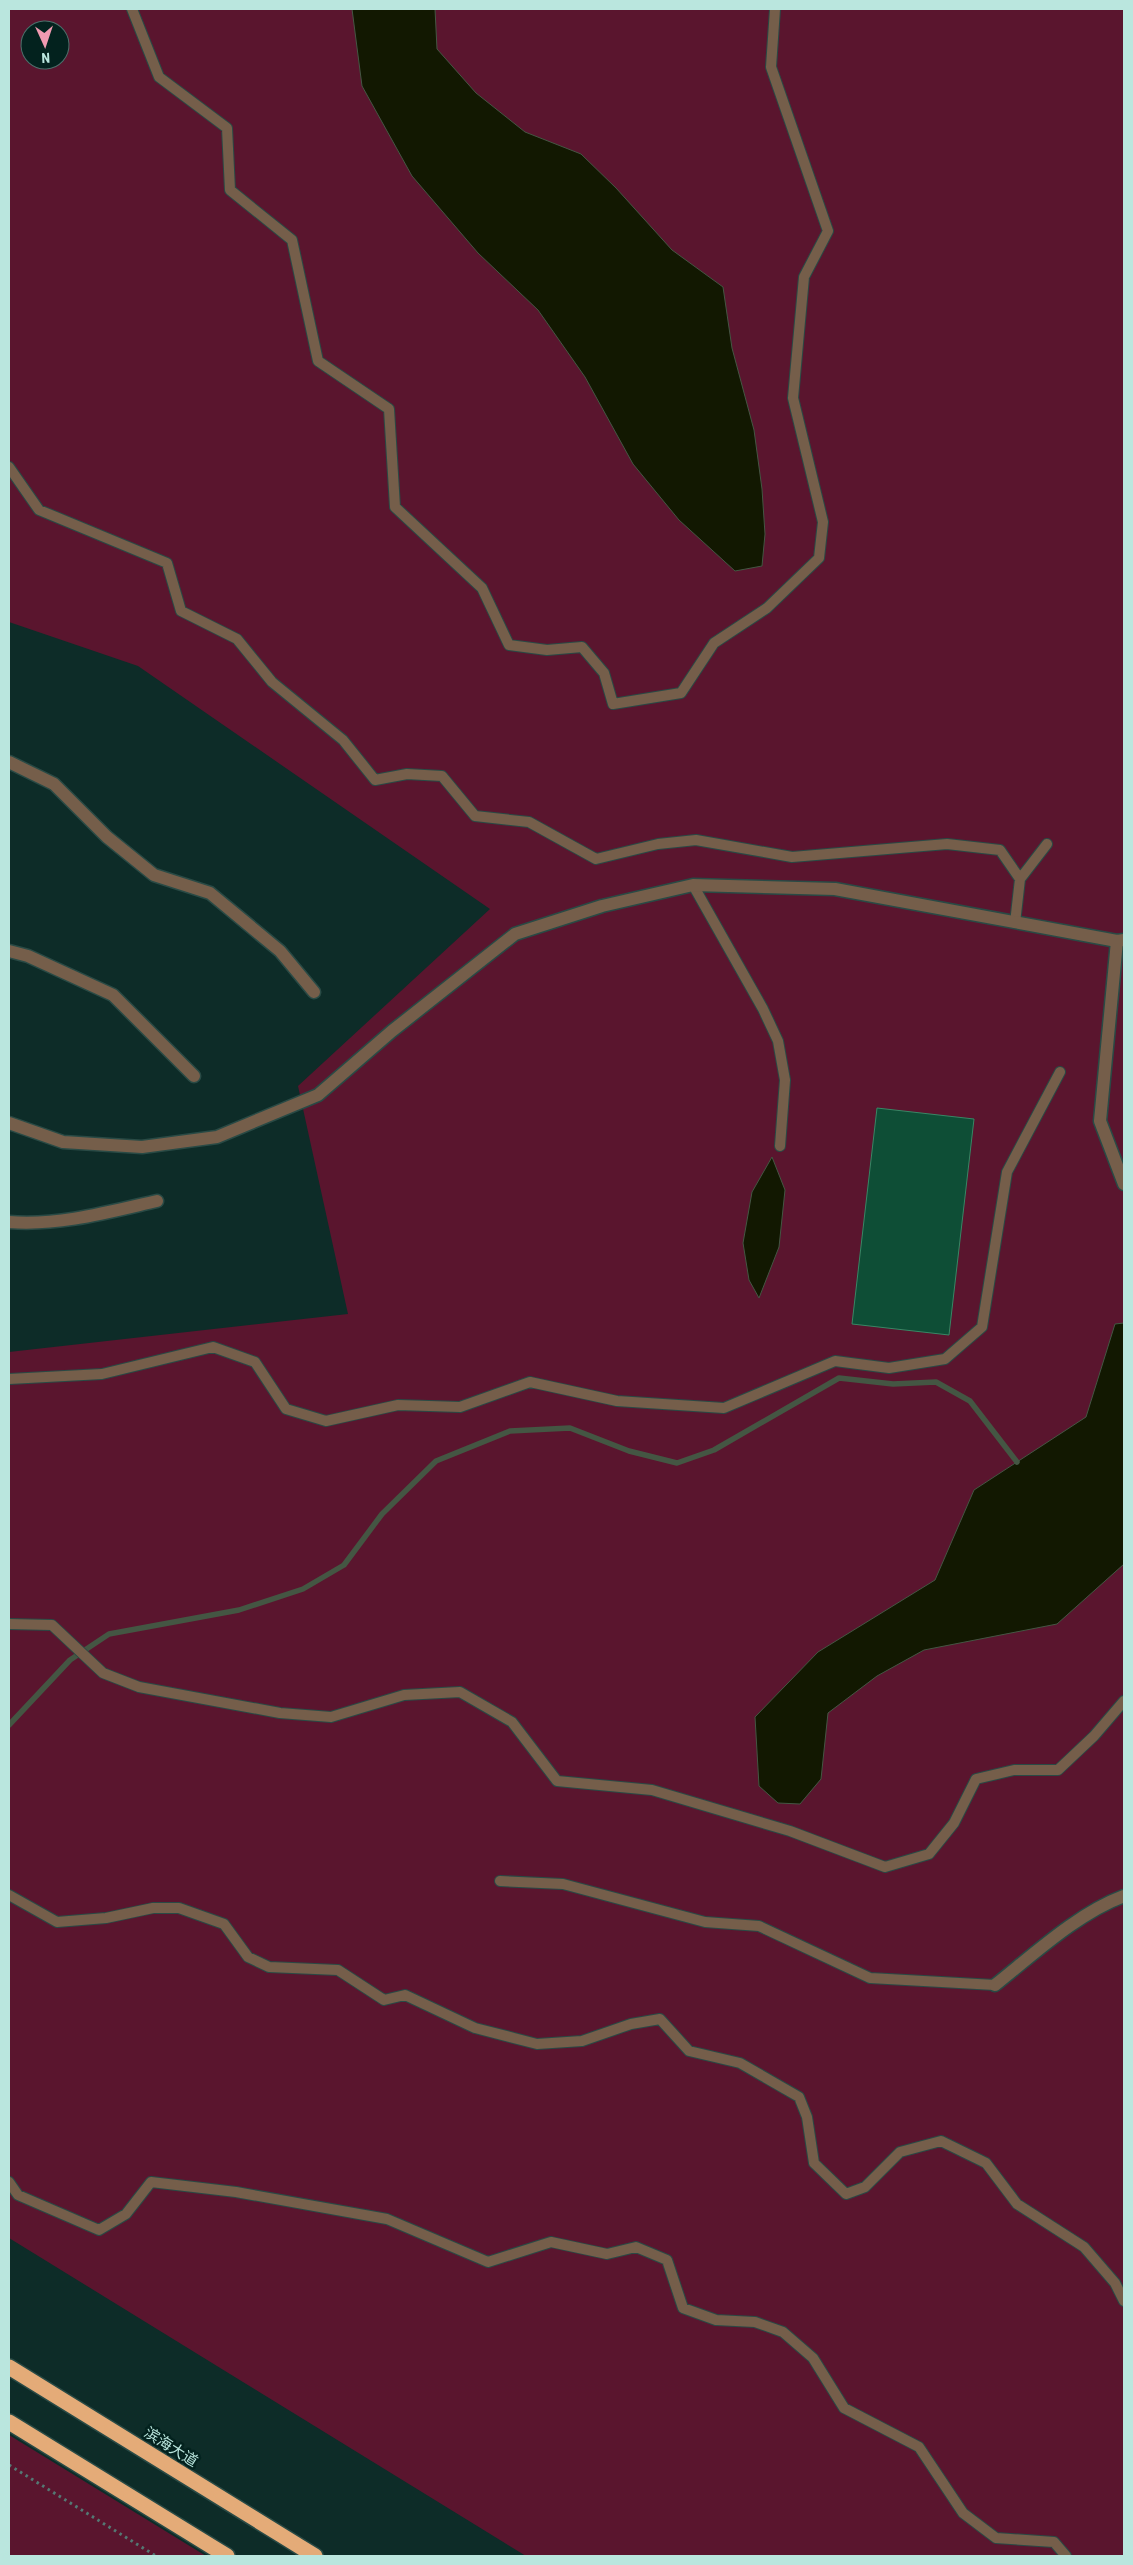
<svg xmlns="http://www.w3.org/2000/svg" width="1133" height="2565" font-family="'Roboto Condensed','Noto Sans SC',sans-serif">
  <style>
    .green { fill: #5a152e; fill-rule: evenodd }
    .water { fill: #121801; stroke: #445643 }
    .lines { fill: none; stroke-linecap: round; stroke-linejoin: round }
    .stream { stroke: #445643; stroke-width: 5.5 }
    .building { fill: #0e4e36; stroke: #388765 }
    .lane-casing { stroke: #294a45; stroke-width: 12 }
    .street-casing { stroke: #294a45; stroke-width: 15 }
    .highway-casing { stroke: #294a45; stroke-width: 18 }
    .path { stroke: #547873; stroke-width: 3; stroke-dasharray: 2.5 4; stroke-linecap: butt }
    .lane { stroke: #755e4a; stroke-width: 10 }
    .street { stroke: #755e4a; stroke-width: 12 }
    .highway { stroke: #e4ab78; stroke-width: 15 }
    .labels { text-anchor: middle; dominant-baseline: central; stroke-width: 5; stroke-linejoin: round; paint-order: stroke }
    .street-label { font-size: 15px; fill: #bae6de; stroke: #03221e }
  </style>
  <rect width="100%" height="100%" fill="#0d2c28"/>
  <!-- green -->
  <path class="green" d="M9 9H1124V2556H526L9 2238V1352L348 1314 298 1086 490 909 138 666 9 622ZM30 30H60V60H30Z
    M9 2435 206 2556H9Z"/>
  <!-- water -->
  <path class="water" d="M352 9H435L437 49 476 93 525 132 581 154 616 188 672 250 723 287 732 348 754 430 762 489 765 534 762 566 735 571 679 520 633 464 585 377 538 310 478 253 412 176 362 86Z
    M772 1157 785 1190 779 1247 759 1298 749 1280 743 1243 752 1192Z
    M1124 1323V1564L1057 1624 924 1650 877 1676 828 1713 821 1779 800 1804 778 1803 759 1786 755 1717 818 1652 935 1580 974 1490 1086 1417 1115 1324Z"/>
  <g class="lines">
    <!-- stream -->
    <path class="stream" d="M9 1725 70 1660 109 1634 239 1610 303 1589 344 1565 382 1514 436 1461 510 1431 570 1428 629 1451 677 1463 714 1450 839 1378 893 1384 936 1382 970 1401 1017 1462"/>
  </g>
  <!-- building -->
  <path class="building" d="M877 1108 974 1119 949 1335 852 1324Z"/>
  <g class="lines">
    <!-- lane casing -->
    <g class="lane-casing">
      <path id="lane" d="M132 9 159 77 227 128 230 190 292 240 318 361 389 409 395 507 482 588 509 645 547 650 582 647 604 673 613 704 681 693 714 643 767 608 819 558 823 522 793 398 804 277 828 231 771 67 775 9
        M9 467 39 510 167 563 181 611 237 639 272 682 343 740 375 780 407 774 442 776 475 816 529 822 596 859 658 844 696 840 792 857 947 844 1000 850 1020 879
        M693 885 763 1009 778 1041 785 1080 780 1146
        M1015 923 1020 879 1047 844
        M9 1379 102 1374 213 1347 255 1362 286 1409 326 1421 398 1405 460 1407 530 1382 617 1401 724 1408 835 1361 889 1368 945 1359 982 1327 1007 1172 1060 1072
        M9 1624 52 1625 103 1673 139 1687 280 1713 331 1717 404 1695 460 1692 512 1722 557 1781 652 1790 790 1831 885 1867 929 1854 954 1823 976 1779 1014 1770H1058L1094 1736 1124 1701
        M500 1881 563 1884 705 1922 759 1926 870 1978 995 1985
        M9 1895 57 1922 106 1918 153 1908H179L224 1924 248 1957 269 1967 338 1970 384 2000 405 1995 475 2028 537 2044 582 2041 631 2024 660 2019 689 2051 740 2063 799 2097 807 2117 814 2163 846 2194 865 2187 900 2152 941 2141 986 2163 1017 2204 1084 2247 1115 2283 1124 2301
        M9 2182 18 2195 99 2230 126 2214 151 2182 236 2192 387 2219 488 2262 551 2242 607 2254 636 2247 667 2260 683 2308 716 2320 755 2322 783 2332 813 2358 844 2408 919 2447 963 2513 996 2538 1054 2542 1066 2556"/>
    </g>
    <!-- street casing -->
    <g class="street-casing">
      <path id="street" d="M9 762 54 784 107 837 154 875 210 893 280 951 314 992
        M1117 941 1100 1121 1124 1184
        M9 951 28 956 113 995 194 1076
        M9 1123 63 1142 142 1147 217 1137 318 1095 392 1031 515 934 602 906 693 885 835 889 1117 941 1124 940
        M9 1222C59 1226 109 1212 157 1201
        M995 1985C1034 1954 1078 1913 1124 1896"/>
    </g>
    <!-- highway casing -->
    <g class="highway-casing">
      <path id="highway" d="M9 2367 315 2556
        M9 2422 227 2556"/>
    </g>
    <!-- path -->
    <path class="path" d="M9 2465 156 2556"/>
    <!-- lane -->
    <use href="#lane" class="lane"/>
    <!-- street -->
    <use href="#street" class="street"/>
    <!-- highway -->
    <use href="#highway" class="highway"/>
  </g>
  <g class="labels">
    <!-- street labels -->
    <g class="street-label">
      <text transform="translate(171 2447) rotate(32)">滨海大道</text>
    </g>
  </g>
  <!-- border -->
  <rect width="1133" height="2565" fill="none" stroke="#bae6de" stroke-width="20"/>
  <!-- north arrow -->
  <g transform="translate(45 45) rotate(177)"><circle r="24" fill="#03221e" stroke="#4c706b"/>
  <path d="M0-4L9 19L0 12L-9 19Z" fill="#f19ab1"/>
  <text y="-8" font-size="14" font-weight="bold" text-anchor="middle" fill="#bae6de">N</text>
  </g>
</svg>
